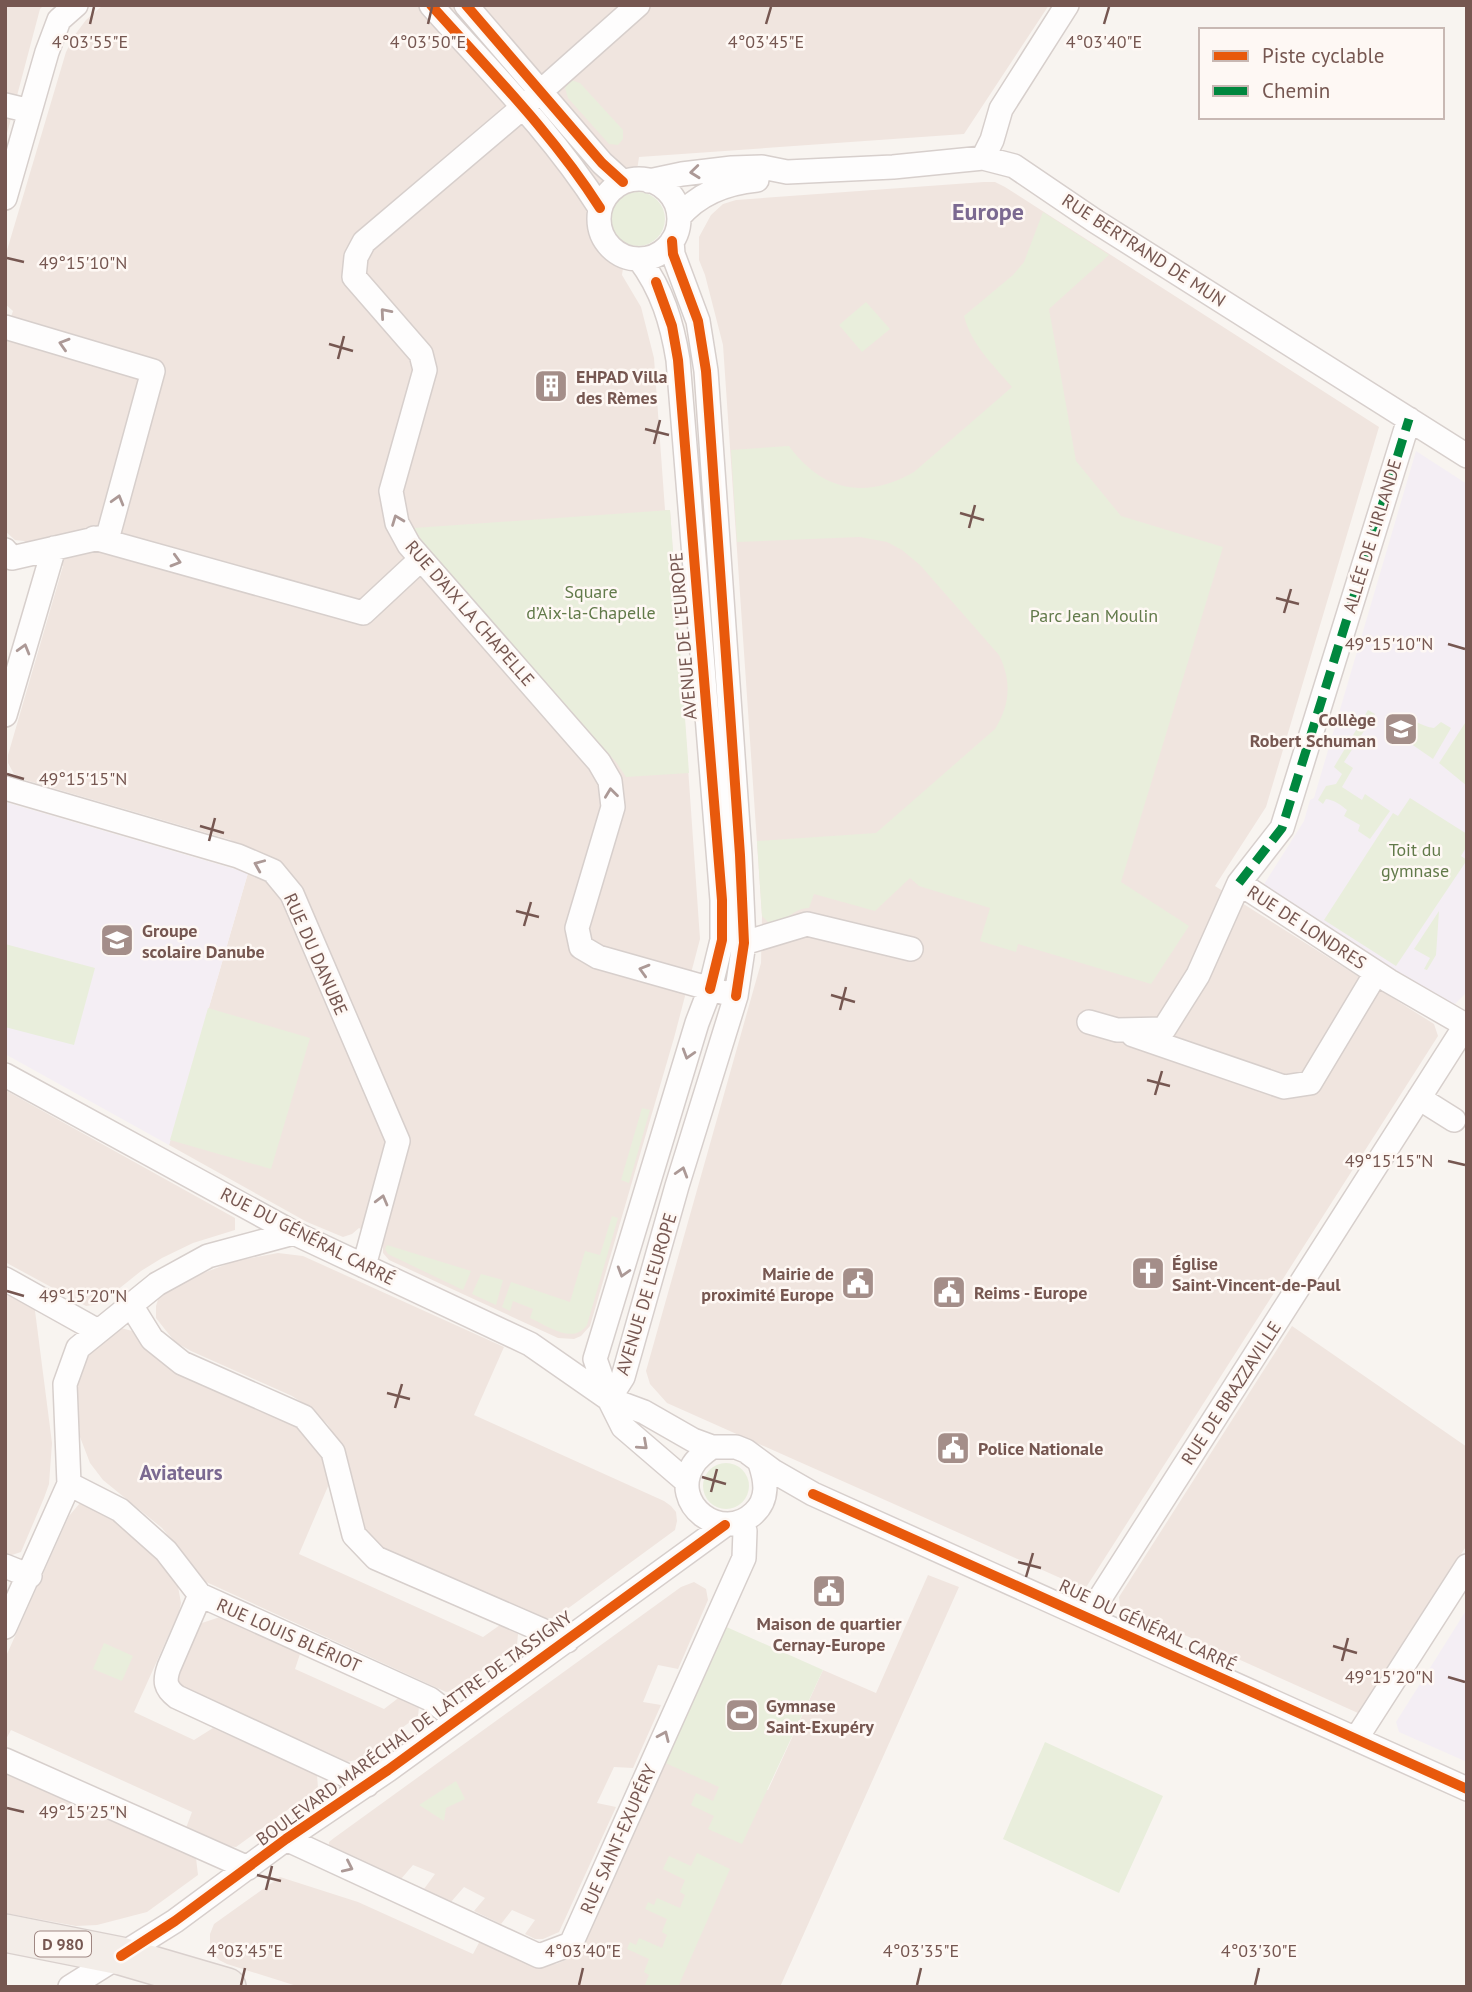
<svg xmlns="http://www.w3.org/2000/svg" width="1472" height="1992" font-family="'PT Sans',sans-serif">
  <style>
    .residential { fill: #f0e5df }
    .education { fill: #f4eef4 }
    .green { fill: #e9eedc }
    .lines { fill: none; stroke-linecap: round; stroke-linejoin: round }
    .street-casing { stroke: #d7cfcc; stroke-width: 26 }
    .primary-casing { stroke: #d9d0cd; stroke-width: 40 }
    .street { stroke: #fefdfd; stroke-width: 23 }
    .primary { stroke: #f3ede8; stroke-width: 37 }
    .quiet { stroke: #00873e; stroke-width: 9; stroke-dasharray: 18 9; stroke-linecap: butt }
    .cycleway-casing { stroke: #fef8f4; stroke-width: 15 }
    .cycleway { stroke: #e8590c; stroke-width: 10 }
    .oneway { stroke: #ac9996 }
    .ticks { fill: none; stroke: #765751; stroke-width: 2.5 }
    .labels { text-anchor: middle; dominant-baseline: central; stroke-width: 5; stroke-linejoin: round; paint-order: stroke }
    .shield { fill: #fef8f4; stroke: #9f8782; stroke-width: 2 }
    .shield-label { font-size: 16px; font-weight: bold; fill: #765751 }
    .street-label { font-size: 18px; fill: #765751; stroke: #fef8f4 }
    .poi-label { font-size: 18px; font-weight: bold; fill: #765751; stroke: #fef8f4; text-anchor: start }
    .park-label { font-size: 18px; fill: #627a4a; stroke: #fef8f4 }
    .quarter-label { font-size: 21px; font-weight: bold; fill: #7b6991; stroke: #fef8f4 }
    .district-label { font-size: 24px; font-weight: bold; fill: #7b6991; stroke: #fef8f4 }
    .ticks-label { font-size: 18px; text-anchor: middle; fill: #765751; stroke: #fef8f4; stroke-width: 5; stroke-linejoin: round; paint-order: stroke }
  </style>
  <rect width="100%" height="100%" fill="#f8f4f0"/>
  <!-- residential -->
  <path class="residential" d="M5 5H44L40 9 5 141Z
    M103 5H1049L964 134 639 157 622 275 641 307 654 358 665 510H670L700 939 674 1038 590 1326 581 1336 574 1339 558 1338 389 1260 383 1253V1241L359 1228 352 1234 343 1237 307 1222 169 1145 248 873 231 840 25 780 14 774 8 763V755L63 566 24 541 15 540 5 531V334L13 311 5 304V257L66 52 74 36 86 20Z
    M984 182H995L1005 187 1379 427 1266 807 1215 886 1434 1024 1438 1036 1085 1589 667 1403 650 1384 646 1371 761 963 762 916 723 345 705 275 699 260V237L711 215 723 204 736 200Z
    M5 1090 235 1218V1230L193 1243 162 1258 141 1271 100 1304 86 1306 5 1262Z
    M278 1253 303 1256 504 1347 474 1415 664 1501 671 1506 676 1512 677 1521 675 1530 559 1615 552 1618H542L532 1613 379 1546 364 1533 342 1448 328 1425 311 1408 292 1396 191 1351 175 1342 156 1318V1306L160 1293 177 1283 235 1261Z
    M5 1285 34 1303 52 1443 49 1484 44 1498 21 1552 9 1556 5 1554Z
    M1292 1326 1467 1447V1545L1358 1713 1120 1606 1119 1597Z
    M121 1328 136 1332 285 1414 316 1441 332 1477 299 1554 483 1637 500 1625 518 1634 517 1645 454 1691 446 1692 204 1581 162 1528 103 1480 90 1463 80 1437 76 1393 82 1366 92 1351 112 1330Z
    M90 1502 138 1531 177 1581 181 1603 179 1612 134 1712 194 1740 213 1728 317 1775 318 1788 236 1847 226 1846 186 1828 192 1812 11 1730 5 1741 7 1654 69 1516 80 1503Z
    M928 1575 959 1587 780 1987H300L227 1964 219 1960 213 1953 210 1944V1934L214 1924 280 1877 358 1902 473 1954 481 1939 542 1965 556 1964 568 1959 575 1954 661 1761 768 1790 823 1670 876 1693Z
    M694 1582 706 1589 708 1600 678 1669 658 1665 643 1702 661 1705 633 1768 614 1767 597 1803 616 1807 559 1932 543 1939H535L525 1934 535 1920 512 1910 501 1924 474 1911 485 1898 464 1887 451 1902 424 1889 435 1874 413 1865 401 1879 329 1846V1842L334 1838 681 1587Z
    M220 1617 231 1619 301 1651 295 1669 384 1709 401 1696 416 1703 419 1707 418 1716 360 1759 347 1762 181 1689 178 1684 176 1673 196 1630 202 1623Z
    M5 1773 196 1858 198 1875 147 1912 97 1925 76 1926 5 1913Z"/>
  <!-- education -->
  <path class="education" d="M1416 451 1467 484V992L1455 1004 1446 1002 1304 912 1261 889 1304 821 1310 800 1314 798Z
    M5 802 248 873 169 1145 5 1054Z
    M1467 1609V1762L1399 1732 1396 1722Z"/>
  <!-- green -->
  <path class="green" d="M571 80 580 83 623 130V139L618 145 609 144 568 98 565 88Z
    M611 219a27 27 0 1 1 54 0a27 27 0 1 1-54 0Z
    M1043 212 1109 255 1049 309 1076 461 1121 516 1223 547 1121 882 1189 926 1151 984 1018 944 1016 952 980 941 990 908 919 886 910 878 875 911 814 894 809 908C792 908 785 925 769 923L762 916 757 841 876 833 995 729C1010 705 1012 681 999 655L920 565 902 550 887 542 860 537 737 542 731 450 789 446C822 491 865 500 914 472L1012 387C994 366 971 344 964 316L1013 275 1024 262Z
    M866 302 890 329 862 352 839 325Z
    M670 510 689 773 626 777 616 762 423 542 414 528Z
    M1368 710 1375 714 1344 762 1353 768 1342 787 1362 800 1365 794 1390 811 1370 839 1358 831 1360 825 1344 816 1347 810C1341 805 1334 800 1326 799L1323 804 1318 800 1326 786 1336 784 1342 774 1334 767Z
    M1399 716C1412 717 1421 727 1434 728L1441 722 1451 728 1433 759 1404 739 1408 731 1393 723Z
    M1467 720V786L1439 763Z
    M1410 798 1467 834V846L1461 856 1467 860 1396 966 1324 920 1393 813 1398 816Z
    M1439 911 1436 955 1427 970 1424 969 1430 958 1414 949Z
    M5 944 95 968 74 1045 5 1027Z
    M208 1008 310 1038 271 1169 170 1140Z
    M642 1108 650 1110 629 1183 621 1180Z
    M612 1216 618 1218 587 1325C573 1345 548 1326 530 1318L533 1309 513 1301 510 1311 502 1307 511 1282 570 1302 585 1251 600 1255Z
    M387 1245 471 1271 463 1290 388 1254 385 1249Z
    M481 1274 503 1280 496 1305 472 1294Z
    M703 1486a23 23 0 1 1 46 0a23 23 0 1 1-46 0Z
    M722 1625 823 1670 742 1844 708 1829 714 1816 691 1805 696 1793 713 1801 719 1787 661 1761Z
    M104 1643 133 1656 122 1681 93 1669Z
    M1045 1742 1163 1796 1119 1893 1003 1839Z
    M456 1781 465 1799 446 1808 444 1821 419 1805Z
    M697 1853 730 1869 678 1987H644L649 1975 644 1972 649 1959 627 1949 630 1942 636 1945 639 1938 662 1948 667 1935 662 1932 667 1919 645 1909 648 1902 654 1905 657 1898 680 1908 685 1895 680 1892 685 1880 663 1869 669 1856 691 1866Z"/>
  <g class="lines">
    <!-- street casing -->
    <g class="street-casing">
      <path id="street" d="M431 5C489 70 553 134 600 208
        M466 5 602 163 623 182
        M638 5 522 108 364 242 356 257 354 277 421 354 425 370 391 491 397 523 409 545 599 762 610 781 613 807 577 928 581 947 598 957 736 996
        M5 105 30 111
        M983 158 992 140 1001 109 1067 5
        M599 219a40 40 0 1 1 80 0a40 40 0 1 1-80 0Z
        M649 181 682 174 732 168 762 167 787 172 893 167 983 158 1014 166 1095 221 1467 456
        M5 198 47 52 59 20 76 5
        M679 217C699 193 726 183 757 180
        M639 259C662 289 672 323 678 360L722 900V940L710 989 697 1023 595 1359 609 1399 623 1427 687 1482
        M5 327 153 371 108 536 12 558 5 550
        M94 538 363 613 421 559
        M5 715 54 548
        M5 788 238 856 273 871 292 894 398 1141 364 1266
        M1239 883 1389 981 1467 1026
        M744 943 807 924 911 949
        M1089 1022 1117 1030 1164 1029 1198 975 1239 883 1282 828 1409 419
        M1133 1035 1284 1087 1310 1083 1376 973
        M5 1075 294 1233 530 1344 609 1399 644 1412 693 1440 712 1447
        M1419 1098 1454 1120
        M5 1279 98 1331
        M131 1305 152 1339 182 1363 304 1417 333 1452 354 1535 376 1558 567 1641
        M609 1399 623 1377 677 1186 736 996 744 943 740 855 706 371 698 321 673 254 672 241
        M760 1463C766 1481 769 1499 754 1513 722 1544 669 1504 693 1465 697 1458 705 1452 712 1447H736L746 1451 773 1471 813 1494 1467 1789
        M69 1484 120 1510 166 1551 200 1595 430 1699 457 1720
        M5 1566 30 1576
        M200 1595 169 1667C164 1681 165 1688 177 1697L367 1785
        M1088 1617 1467 1023
        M5 1627 69 1484 65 1384 78 1348 157 1284 208 1256 294 1233
        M1356 1739 1467 1566
        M5 1760 248 1868
        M286 1839 539 1956 571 1944 744 1558 745 1531 741 1522
        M70 1987 175 1921 286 1839 388 1770 725 1525"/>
    </g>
    <!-- primary casing -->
    <g class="primary-casing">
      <path id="primary" d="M5 1933 121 1956 227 1987"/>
    </g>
    <!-- street -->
    <use href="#street" class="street"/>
    <!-- primary -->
    <use href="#primary" class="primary"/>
    <!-- quiet -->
    <path class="quiet" d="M1239 883 1282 828 1409 419"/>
    <!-- cycleway casing -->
    <g class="cycleway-casing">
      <path id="cycleway" d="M431 5C489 70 553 134 600 208
        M466 5 602 163 623 182
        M672 241 673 254 698 321 706 371 740 855 744 943 736 996
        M656 282 672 326 678 360 722 900V940L710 989
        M813 1494 1467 1789
        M121 1956 175 1921 286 1839 388 1770 725 1525"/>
    </g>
    <!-- cycleway -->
    <use href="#cycleway" class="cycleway"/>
  </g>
  <!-- one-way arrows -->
  <defs><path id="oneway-chevron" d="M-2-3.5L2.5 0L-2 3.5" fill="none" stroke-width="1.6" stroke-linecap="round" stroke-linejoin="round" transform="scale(1.75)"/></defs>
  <g class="oneway">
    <use href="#oneway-chevron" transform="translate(695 172) rotate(174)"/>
    <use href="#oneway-chevron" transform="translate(385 313) rotate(-131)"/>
    <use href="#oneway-chevron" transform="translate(64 344) rotate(-163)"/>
    <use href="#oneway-chevron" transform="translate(118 500) rotate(-74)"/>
    <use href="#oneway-chevron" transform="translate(397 520) rotate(-111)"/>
    <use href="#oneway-chevron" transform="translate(176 561) rotate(16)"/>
    <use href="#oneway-chevron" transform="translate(24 649) rotate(-74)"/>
    <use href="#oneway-chevron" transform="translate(611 793) rotate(-97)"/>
    <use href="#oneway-chevron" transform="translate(259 865) rotate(-157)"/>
    <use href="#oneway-chevron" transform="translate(644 970) rotate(-164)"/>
    <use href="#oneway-chevron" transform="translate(688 1054) rotate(107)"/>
    <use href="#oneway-chevron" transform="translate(682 1172) rotate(-73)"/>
    <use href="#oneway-chevron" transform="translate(382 1200) rotate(-75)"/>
    <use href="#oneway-chevron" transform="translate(623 1272) rotate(107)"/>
    <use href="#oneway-chevron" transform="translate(643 1445) rotate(42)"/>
    <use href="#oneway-chevron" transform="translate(664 1736) rotate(-66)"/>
    <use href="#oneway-chevron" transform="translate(348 1867) rotate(25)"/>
  </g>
  <!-- ticks -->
  <path class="ticks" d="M90 24 94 7M428 24 432 7M766 24 771 7M1104 24 1109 7M7 258 24 262M329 344 353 351M338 359 344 336M645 429 669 435M654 444 660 420M960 513 984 520M969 528 975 505M1276 598 1299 604M1284 613 1291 589M1448 644 1465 649M7 774 24 779M200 826 224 833M209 841 215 818M516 911 539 917M524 926 531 902M831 995 855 1002M840 1010 846 987M1147 1080 1170 1086M1155 1095 1162 1071M1448 1161 1465 1165M7 1291 24 1296M387 1393 410 1399M395 1408 402 1384M702 1477 726 1484M711 1492 717 1469M1018 1562 1041 1568M1026 1577 1033 1553M1333 1646 1357 1653M1342 1661 1348 1638M1448 1677 1465 1682M7 1808 24 1812M257 1875 281 1881M266 1890 272 1866M241 1985 245 1968M579 1985 583 1968M917 1985 921 1968M1255 1985 1259 1968"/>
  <!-- icons -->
  <defs>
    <g id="building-square" transform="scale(1.75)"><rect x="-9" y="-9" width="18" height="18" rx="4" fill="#a48e89" stroke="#fef8f4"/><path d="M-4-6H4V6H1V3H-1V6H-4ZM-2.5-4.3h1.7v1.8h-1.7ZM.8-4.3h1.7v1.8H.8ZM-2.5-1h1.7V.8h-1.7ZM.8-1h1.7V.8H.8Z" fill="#fff"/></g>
    <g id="school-square" transform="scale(1.75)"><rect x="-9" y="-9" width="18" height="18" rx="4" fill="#a48e89" stroke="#fef8f4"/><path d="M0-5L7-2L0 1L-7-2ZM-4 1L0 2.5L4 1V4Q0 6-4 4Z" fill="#fff"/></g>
    <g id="church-square" transform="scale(1.75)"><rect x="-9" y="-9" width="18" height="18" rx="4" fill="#a48e89" stroke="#fef8f4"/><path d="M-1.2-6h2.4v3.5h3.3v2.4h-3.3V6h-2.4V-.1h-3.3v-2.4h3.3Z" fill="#fff"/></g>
    <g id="civic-square" transform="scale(1.75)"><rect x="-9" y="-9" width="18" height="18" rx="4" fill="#a48e89" stroke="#fef8f4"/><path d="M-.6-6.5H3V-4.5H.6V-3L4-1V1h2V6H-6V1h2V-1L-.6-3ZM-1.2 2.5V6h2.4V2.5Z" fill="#fff"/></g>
    <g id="stadium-square" transform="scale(1.75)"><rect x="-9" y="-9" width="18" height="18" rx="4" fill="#a48e89" stroke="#fef8f4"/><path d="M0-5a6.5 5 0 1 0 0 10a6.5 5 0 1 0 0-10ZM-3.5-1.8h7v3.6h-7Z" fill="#fff"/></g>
  </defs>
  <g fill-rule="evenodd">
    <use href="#building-square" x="551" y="386"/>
    <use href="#school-square" x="1401" y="729"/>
    <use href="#school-square" x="117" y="940"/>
    <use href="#church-square" x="1148" y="1273"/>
    <use href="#civic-square" x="858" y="1283"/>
    <use href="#civic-square" x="949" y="1292"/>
    <use href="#civic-square" x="953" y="1448"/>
    <use href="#civic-square" x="829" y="1591"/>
    <use href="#stadium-square" x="742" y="1715"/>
  </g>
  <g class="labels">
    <!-- shield labels -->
    <rect class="shield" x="35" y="1931.5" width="56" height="25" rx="5"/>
    <g class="shield-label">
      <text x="63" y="1944">D 980</text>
    </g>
    <!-- street labels -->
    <g class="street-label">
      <text transform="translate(1144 250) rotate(33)">RUE BERTRAND DE MUN</text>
      <text transform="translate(1372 536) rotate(-73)">ALLÉE DE L'IRLANDE</text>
      <text transform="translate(470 613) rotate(49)">RUE D'AIX LA CHAPELLE</text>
      <text transform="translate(683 636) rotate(-95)">AVENUE DE L'EUROPE</text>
      <text transform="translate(1307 927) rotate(33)">RUE DE LONDRES</text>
      <text transform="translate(316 954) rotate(66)">RUE DU DANUBE</text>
      <text transform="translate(308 1236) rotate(27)">RUE DU GÉNÉRAL CARRÉ</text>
      <text transform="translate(646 1294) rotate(-73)">AVENUE DE L'EUROPE</text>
      <text transform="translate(1231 1393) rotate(-57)">RUE DE BRAZZAVILLE</text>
      <text transform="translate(1148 1625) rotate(25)">RUE DU GÉNÉRAL CARRÉ</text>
      <text transform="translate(289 1635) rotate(24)">RUE LOUIS BLÉRIOT</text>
      <text transform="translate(414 1728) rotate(-36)">BOULEVARD MARÉCHAL DE LATTRE DE TASSIGNY</text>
      <text transform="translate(618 1839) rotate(-66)">RUE SAINT-EXUPÉRY</text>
    </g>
    <!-- poi labels -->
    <g class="poi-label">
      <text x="576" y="376">EHPAD Villa<tspan x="576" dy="21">des Rèmes</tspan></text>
      <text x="1376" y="719" text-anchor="end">Collège<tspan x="1376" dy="21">Robert Schuman</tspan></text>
      <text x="142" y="930">Groupe<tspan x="142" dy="21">scolaire Danube</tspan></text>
      <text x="1172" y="1263">Église<tspan x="1172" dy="21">Saint-Vincent-de-Paul</tspan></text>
      <text x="834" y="1273" text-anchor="end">Mairie de<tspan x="834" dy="21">proximité Europe</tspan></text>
      <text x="974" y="1292">Reims - Europe</text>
      <text x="978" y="1448">Police Nationale</text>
      <text x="829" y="1623" text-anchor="middle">Maison de quartier<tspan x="829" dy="21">Cernay-Europe</tspan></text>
      <text x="766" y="1705">Gymnase<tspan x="766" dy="21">Saint-Exupéry</tspan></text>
    </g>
    <!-- park labels -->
    <g class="park-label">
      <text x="591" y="591">Square<tspan x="591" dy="21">d’Aix-la-Chapelle</tspan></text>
      <text x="1094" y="615">Parc Jean Moulin</text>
      <text x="1415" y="849">Toit du<tspan x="1415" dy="21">gymnase</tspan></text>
    </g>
    <!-- quarter labels -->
    <g class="quarter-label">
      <text x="181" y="1472">Aviateurs</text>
    </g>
    <!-- district labels -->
    <g class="district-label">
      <text x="988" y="211">Europe</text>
    </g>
  </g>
  <g class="ticks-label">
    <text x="90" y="48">4°03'55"E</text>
    <text x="428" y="48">4°03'50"E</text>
    <text x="766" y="48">4°03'45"E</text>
    <text x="1104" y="48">4°03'40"E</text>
    <text x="83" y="269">49°15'10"N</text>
    <text x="1389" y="650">49°15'10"N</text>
    <text x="83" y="785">49°15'15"N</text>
    <text x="1389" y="1167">49°15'15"N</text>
    <text x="83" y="1302">49°15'20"N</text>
    <text x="1389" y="1683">49°15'20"N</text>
    <text x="83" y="1818">49°15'25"N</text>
    <text x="245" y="1957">4°03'45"E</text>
    <text x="583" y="1957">4°03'40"E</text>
    <text x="921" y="1957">4°03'35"E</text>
    <text x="1259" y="1957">4°03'30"E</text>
  </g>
  <!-- border -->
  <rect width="1472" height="1992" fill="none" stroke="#765751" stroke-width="14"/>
  <!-- legend -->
  <rect x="1199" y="28" width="245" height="91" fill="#fef8f4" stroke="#c8b8b3" stroke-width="2"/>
  <rect x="1213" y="51" width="35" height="10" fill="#e8590c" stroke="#c8b8b3" stroke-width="2"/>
  <text x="1262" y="63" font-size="21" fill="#765751">Piste cyclable</text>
  <rect x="1213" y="86" width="35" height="10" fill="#00873e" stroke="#c8b8b3" stroke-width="2"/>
  <text x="1262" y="98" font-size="21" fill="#765751">Chemin</text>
</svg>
